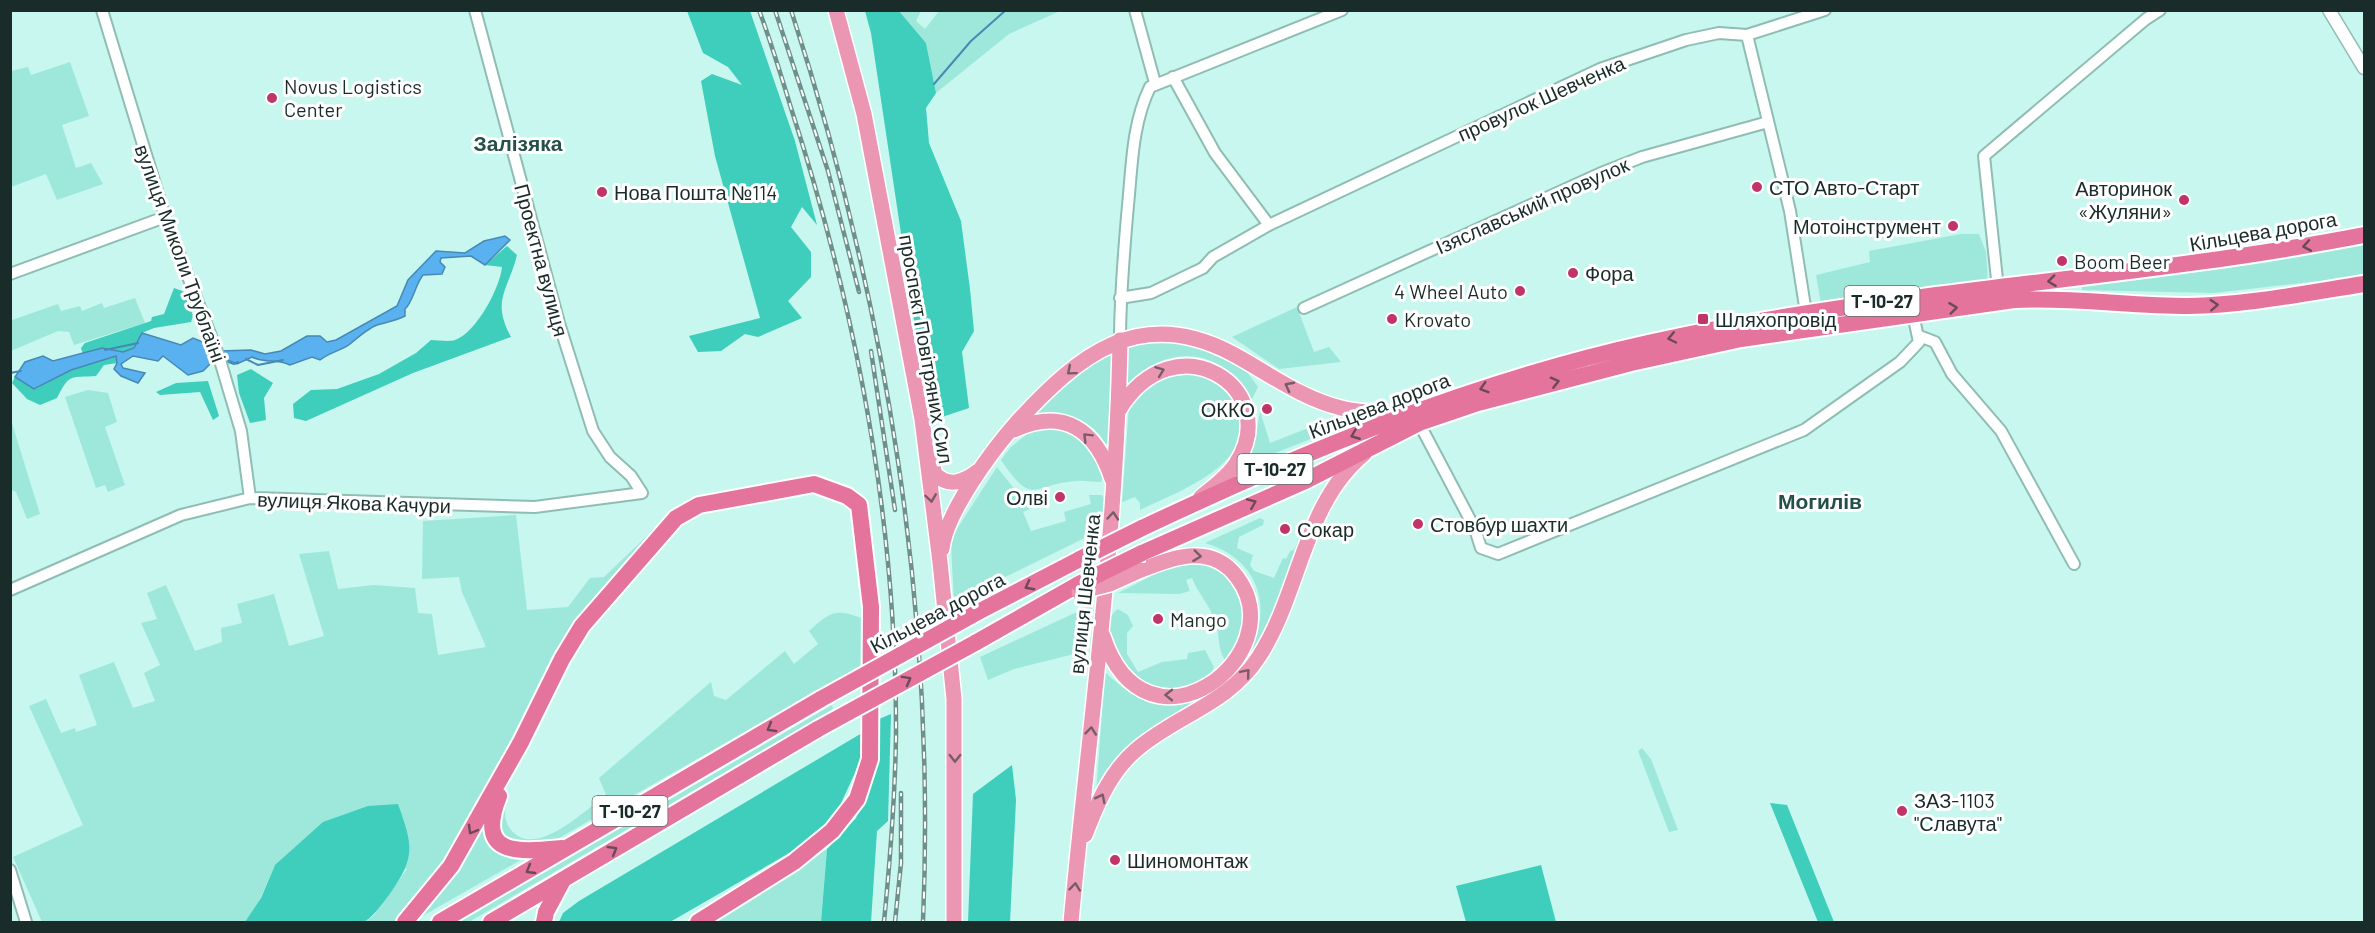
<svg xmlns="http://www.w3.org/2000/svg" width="2375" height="933" font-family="Barlow,sans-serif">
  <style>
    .green { fill: #9ee8db }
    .forest { fill: #3ecebb }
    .water { fill: #5ab1ef; stroke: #4789b4; stroke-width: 1.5 }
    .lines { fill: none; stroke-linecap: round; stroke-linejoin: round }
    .stream { stroke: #4789b4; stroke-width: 2 }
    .minor-casing { stroke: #8fbdb4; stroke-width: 14 }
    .tertiary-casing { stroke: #8fbdb4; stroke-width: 15 }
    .primary-casing { stroke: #fff; stroke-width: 18 }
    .trunk-casing { stroke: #fff; stroke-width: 20 }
    .minor { stroke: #fff; stroke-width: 10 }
    .tertiary { stroke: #fff; stroke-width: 12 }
    .primary { stroke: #eb97b4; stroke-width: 15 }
    .trunk { stroke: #e4749b; stroke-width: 16 }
    .rail-casing { stroke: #6f908a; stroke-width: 4.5 }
    .rail { stroke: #fff; stroke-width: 2; stroke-dasharray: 7; stroke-linecap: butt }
    .primary-bridge-casing { stroke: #fff; stroke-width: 18; stroke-linecap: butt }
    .trunk-bridge-casing { stroke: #fff; stroke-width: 20; stroke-linecap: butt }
    .primary-bridge { stroke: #eb97b4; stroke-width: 15 }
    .trunk-bridge { stroke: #e4749b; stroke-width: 16 }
    .oneway { stroke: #6b4957 }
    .oneway2 { stroke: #785c68 }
    .poi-dot { fill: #c03469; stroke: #fff; stroke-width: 2 }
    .labels { text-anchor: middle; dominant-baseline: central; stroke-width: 6; stroke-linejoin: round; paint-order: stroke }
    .shield { fill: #fff; stroke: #5f6b69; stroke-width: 1.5 }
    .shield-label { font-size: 18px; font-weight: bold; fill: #1a2c29 }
    .poi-label { font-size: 20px; fill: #1a2c29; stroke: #fff; text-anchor: start }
    .street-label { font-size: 20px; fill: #1a2c29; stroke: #fff }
    .neighbourhood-label { font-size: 21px; font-weight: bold; fill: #245049; stroke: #fff }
  </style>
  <rect width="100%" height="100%" fill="#c7f7ee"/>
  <!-- green -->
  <path class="green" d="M899 11H921L916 21 925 29 939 11H1060L1009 34 936 93 926 43Z
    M70 62 89 116 62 125 76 168 91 163 103 184 57 200 46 174 11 187V71L28 67 31 75Z
    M1961 234H1979L1986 252 1988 283 1821 304 1816 275 1870 262 1869 251Z
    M2364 245V276L2214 293 2082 290V287L2263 263Z
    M135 298 145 323 74 345 69 332 58 331 11 351 10 317 12 320 58 304 61 311 80 306 82 311 102 303 104 308Z
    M1297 307 1314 352 1329 347 1341 362 1279 369 1232 337Z
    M1178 339 1240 362 1258 387 1251 401C1222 346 1167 342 1126 386L1127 342Z
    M1107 352 1113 358 1108 445C1104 443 1101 436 1096 431 1078 413 1053 411 1029 415L1046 398Z
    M1200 372C1208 377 1220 382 1227 389 1236 397 1239 408 1240 419 1249 468 1174 493 1140 510V503L1135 497 1122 502 1129 406 1157 376Z
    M88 390 108 393 117 422 105 427 125 485 108 492 105 485 96 488 65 397Z
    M1260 411 1270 443 1344 414 1367 417 1242 466 1255 442Z
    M11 420 40 514 27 519 16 492 11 490Z
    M1037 426C1078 431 1089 435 1103 476L1101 482C1093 482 1085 480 1077 481 1033 483 1034 509 1001 460L1010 448Z
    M997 467 1030 509 1023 512 1031 531 1066 521 1064 512 1091 504 1089 495H1102L1104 498 1101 530 954 602 951 545 953 535Z
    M516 515 527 610 568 607 590 578 604 577 650 533 651 541 607 590 490 788 506 804C504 815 505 825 514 833 539 856 585 810 606 795L599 778 711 682 714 696 726 700 785 651 794 664 818 644 809 631C833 609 837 609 867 620V662L412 922H364L374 915 407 869 275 865 259 901 246 922H42L13 857 83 825 29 706 46 699 61 733 75 728 76 732 97 725 79 675 114 662 133 708 155 701 144 673 160 665 141 623 157 619 147 593 166 585 195 651 222 642 221 628 242 623 237 604 274 594 289 646 324 636 299 554 329 551 338 589 374 585 415 588 418 613 432 614 438 655 486 647 462 592 459 577 422 579 423 521Z
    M1260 518 1264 520 1263 525 1239 537 1237 548 1253 555 1250 565 1254 571 1274 578 1283 558 1286 559 1290 551 1294 550 1302 532 1306 531 1268 624 1258 644 1238 672 1096 794 1105 672C1120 686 1134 698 1155 703 1174 707 1187 697 1202 689 1213 682 1229 676 1238 667 1277 621 1265 560 1205 543Z
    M1193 562C1249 570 1255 621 1225 661 1217 646 1220 638 1216 624 1211 606 1198 594 1192 578L1186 580 1190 591 1179 594 1118 593 1165 569Z
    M1092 605 1086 651 1014 669 988 680 980 657Z
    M1118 609 1128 615 1133 626 1127 633V654L1138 672 1162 662 1187 659 1188 653 1205 650 1214 667C1208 684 1188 688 1172 695L1130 679C1120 661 1095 625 1118 609Z
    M832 705 833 709 469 922H459Z
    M1642 748 1651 759 1678 830 1669 832 1638 751Z
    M827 849 821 922H711Z"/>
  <!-- forest -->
  <path class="forest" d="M687 11H750L795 141 817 225 802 207 791 227 811 252V277L788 301 802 318 758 337 745 334 721 351 698 352 689 336 760 318 715 156 701 81 712 74 742 85 728 67 703 53Z
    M865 11H899L926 43 936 93 926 108 929 143 961 221 970 289 974 331 962 352 969 408 939 418 927 407 871 33Z
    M507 246 517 255C508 291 491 300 511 337L413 373 306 421 294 418 293 404 311 390 337 389 379 374 416 353 431 340C438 340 449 342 455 340 476 333 500 288 502 267L485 265Z
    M174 288 185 292 193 316 191 322 154 328 142 333 134 348 123 353 102 348 83 354 81 348 85 343 151 321 152 317 164 314Z
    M116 356 117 363 104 365 96 376C71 378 70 372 57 398L40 405 27 399 12 383 15 377 35 389 71 370Z
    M251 369 273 383 264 398 266 420 250 423 239 393 237 375Z
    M208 381 219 416 213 420 200 392 160 395 156 392 176 383Z
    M891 714 888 821 877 831 871 922H821L827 849 856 818 874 772 879 719Z
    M862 733 860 762 837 812 824 827 798 848 670 922H559L563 913 579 901Z
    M1012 765 1016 800 1010 922H968L973 794Z
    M1770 803 1787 805 1834 922H1818Z
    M398 804C413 846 416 857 389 895 381 905 375 915 364 922H245L261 898 275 865 323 822 368 806Z
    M1541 865 1556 922H1466L1456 886Z"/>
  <!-- water -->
  <path class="water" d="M505 236 510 240 485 265 471 256 441 258 440 262 445 267 442 274 423 275C415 285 413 302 405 309V316C395 321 387 322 377 325 369 328 357 338 350 344 343 350 330 352 320 360L312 357 290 365C277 358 266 364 252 357L237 364 223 358 220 351 251 350 265 354 281 351 307 336H320L327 342 336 340 397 306 408 280 436 251 465 253 484 241Z
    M142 333 181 345 193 338 208 344 213 361 203 371 188 375 163 356 158 361 133 356 121 364 123 368 145 373 138 383 121 376 114 369 117 363 116 356 71 370 34 389 15 377 25 362 43 356 53 361 102 348 123 352 134 348Z"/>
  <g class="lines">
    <!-- stream -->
    <path class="stream" d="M934 84 971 41 1006 10
      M105 350 138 343
      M246 359 258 365 283 360
      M223 360 234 364 238 362
      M10 373 21 371"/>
    <!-- minor casing -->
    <g class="minor-casing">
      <path id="minor" d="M102 10 165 217 219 357 241 431 250 498
        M1135 10 1155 83
        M1747 35 1790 211 1806 313
        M1173 77 1215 153 1269 225
        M10 274 165 217
        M1998 289 1984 156 2146 19 2160 10
        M1120 298 1151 293 1203 268 1213 257 1269 225 1600 69 1686 40 1719 33 1747 35 1825 10
        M1304 308 1599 174 1642 157 1768 122
        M1919 336 1935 342 1952 374 2001 431 2074 564
        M1120 340C1120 295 1124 250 1128 205 1132 166 1132 124 1150 87L1342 10
        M1419 423 1475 529 1481 548 1498 554 1804 430 1900 362 1919 342 1913 314
        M10 590 181 515 250 498 535 507 642 493 631 476 610 457 593 431 559 323 475 10
        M10 870 26 922"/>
    </g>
    <!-- tertiary casing -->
    <g class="tertiary-casing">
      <path id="tertiary" d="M2329 10 2364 68"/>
    </g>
    <!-- primary casing -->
    <g class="primary-casing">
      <path id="primary" d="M836 10 864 114 922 419 940 562 954 699V922
        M1119 410C1175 318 1283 388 1237 462 1229 476 1213 487 1201 497
        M1014 430C1064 407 1096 430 1112 479
        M931 460 935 474C949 488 964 482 978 471
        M942 549C946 512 993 449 1018 421 1079 355 1139 305 1231 353 1267 372 1300 398 1341 408 1362 414 1387 412 1409 413
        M1103 636C1146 768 1296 655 1237 577 1211 543 1175 557 1141 570
        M1085 835C1097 804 1110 772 1136 750 1175 716 1228 704 1258 658 1300 595 1303 504 1364 454
        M1071 922C1089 728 1117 535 1120 340"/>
    </g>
    <!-- trunk casing -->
    <g class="trunk-casing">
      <path id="trunk" d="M1142 528C1305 451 1472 382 1648 343 1884 290 2127 281 2364 235
        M1142 553 1303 482 1419 423 1478 403 1631 363 1741 339 2014 300C2073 297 2130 306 2188 306 2248 305 2306 293 2364 284
        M978 612 1080 559
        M975 643 1079 584
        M499 796C475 857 518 852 562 848
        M405 922 451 866 521 742 562 659 582 626 676 518 699 505 814 484 847 496 859 505 871 607 870 759 857 799 832 831 794 862 698 922
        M440 922 821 699
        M491 922 818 729
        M544 922 546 912 563 880"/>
    </g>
    <!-- minor -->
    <use href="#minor" class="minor"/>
    <!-- tertiary -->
    <use href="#tertiary" class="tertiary"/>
    <!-- primary -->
    <use href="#primary" class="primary"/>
    <!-- trunk -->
    <use href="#trunk" class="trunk"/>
    <!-- rail casing -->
    <g class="rail-casing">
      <path id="rail" d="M759 10C771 42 781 75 791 108 856 309 897 524 896 736 895 798 890 861 884 922
        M775 10 828 171 859 292
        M791 10C887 304 936 613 923 922
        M871 351 895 510
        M895 922 901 863V793"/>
    </g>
    <!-- rail -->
    <use href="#rail" class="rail"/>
    <!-- primary-bridge casing -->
    <g class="primary-bridge-casing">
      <path id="primary-bridge" d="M1079 592 1110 584 1141 570"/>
    </g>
    <!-- trunk-bridge casing -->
    <g class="trunk-bridge-casing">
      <path id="trunk-bridge" d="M1080 559 1142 528
        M1079 584 1142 553
        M821 699 978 612
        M818 729 975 643"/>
    </g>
    <!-- primary-bridge -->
    <use href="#primary-bridge" class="primary-bridge"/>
    <!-- trunk-bridge -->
    <use href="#trunk-bridge" class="trunk-bridge"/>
  </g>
  <!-- one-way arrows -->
  <defs><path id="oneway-chevron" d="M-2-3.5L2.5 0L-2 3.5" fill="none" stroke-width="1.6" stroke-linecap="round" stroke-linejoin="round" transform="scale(1.5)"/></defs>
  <g class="oneway">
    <use href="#oneway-chevron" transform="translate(2307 246) rotate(170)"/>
    <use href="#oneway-chevron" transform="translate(2052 281) rotate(173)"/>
    <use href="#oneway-chevron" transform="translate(2214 305) rotate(-3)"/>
    <use href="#oneway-chevron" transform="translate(1953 308) rotate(-7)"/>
    <use href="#oneway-chevron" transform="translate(1672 338) rotate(168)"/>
    <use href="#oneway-chevron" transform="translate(1555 382) rotate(-14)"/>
    <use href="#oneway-chevron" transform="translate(1484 388) rotate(163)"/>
    <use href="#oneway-chevron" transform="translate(1355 435) rotate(158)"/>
    <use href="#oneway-chevron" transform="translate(1252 503) rotate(-23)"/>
    <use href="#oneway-chevron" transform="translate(1029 586) rotate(152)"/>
    <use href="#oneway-chevron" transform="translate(907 680) rotate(-29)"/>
    <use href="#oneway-chevron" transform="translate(771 728) rotate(150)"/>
    <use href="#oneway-chevron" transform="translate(472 830) rotate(120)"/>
    <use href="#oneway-chevron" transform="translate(613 850) rotate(-31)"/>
    <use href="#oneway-chevron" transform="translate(530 870) rotate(150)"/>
  </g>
  <g class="oneway2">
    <use href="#oneway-chevron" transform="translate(1071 371) rotate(140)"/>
    <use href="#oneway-chevron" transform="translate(1160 371) rotate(-21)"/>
    <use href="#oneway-chevron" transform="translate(1289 386) rotate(-152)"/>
    <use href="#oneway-chevron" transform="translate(1087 437) rotate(-135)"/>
    <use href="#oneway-chevron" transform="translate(931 498) rotate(82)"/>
    <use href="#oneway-chevron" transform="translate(1113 516) rotate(-85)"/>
    <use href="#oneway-chevron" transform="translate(1197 556) rotate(7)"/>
    <use href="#oneway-chevron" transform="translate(1246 673) rotate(-50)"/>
    <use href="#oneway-chevron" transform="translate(1169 695) rotate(-179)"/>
    <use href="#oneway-chevron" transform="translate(1091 731) rotate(-84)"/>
    <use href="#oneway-chevron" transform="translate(955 758) rotate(90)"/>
    <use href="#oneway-chevron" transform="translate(1101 798) rotate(-63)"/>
    <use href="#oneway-chevron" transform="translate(1075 887) rotate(-84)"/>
  </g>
  <!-- markers -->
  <g class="poi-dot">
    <circle cx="272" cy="98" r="6"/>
    <circle cx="1757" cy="187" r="6"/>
    <circle cx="602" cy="192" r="6"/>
    <circle cx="2184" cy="200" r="6"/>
    <circle cx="1953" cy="226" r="6"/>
    <circle cx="2062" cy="261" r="6"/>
    <circle cx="1573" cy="273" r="6"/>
    <circle cx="1520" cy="291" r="6"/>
    <circle cx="1392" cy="319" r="6"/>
    <rect x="1697" y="313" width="12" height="12" rx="3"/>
    <circle cx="1267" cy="409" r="6"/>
    <circle cx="1060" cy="497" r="6"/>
    <circle cx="1418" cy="524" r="6"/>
    <circle cx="1285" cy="529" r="6"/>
    <circle cx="1158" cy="619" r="6"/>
    <circle cx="1902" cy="811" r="6"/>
    <circle cx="1115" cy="860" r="6"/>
  </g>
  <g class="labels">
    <!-- shield labels -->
    <g class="shield">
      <rect x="1844.5" y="286" width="75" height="30" rx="4.5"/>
      <rect x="1237.5" y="454" width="75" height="30" rx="4.5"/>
      <rect x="592.5" y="796" width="75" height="30" rx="4.5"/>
    </g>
    <g class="shield-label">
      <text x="1882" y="301">Т-10-27</text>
      <text x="1275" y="469">Т-10-27</text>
      <text x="630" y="811">Т-10-27</text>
    </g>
    <!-- poi labels -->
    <g class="poi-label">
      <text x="284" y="86">Novus Logistics<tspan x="284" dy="23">Center</tspan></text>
      <text x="1769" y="187">СТО Авто-Старт</text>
      <text x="2172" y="188" text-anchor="end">Авторинок<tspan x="2172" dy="23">«Жуляни»</tspan></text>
      <text x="614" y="192">Нова Пошта №114</text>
      <text x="1941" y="226" text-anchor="end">Мотоінструмент</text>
      <text x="2074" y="261">Boom Beer</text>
      <text x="1585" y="273">Фора</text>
      <text x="1508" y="291" text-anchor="end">4 Wheel Auto</text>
      <text x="1404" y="319">Krovato</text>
      <text x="1715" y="319">Шляхопровід</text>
      <text x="1255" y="409" text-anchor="end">ОККО</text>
      <text x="1048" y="497" text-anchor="end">Олві</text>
      <text x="1430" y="524">Стовбур шахти</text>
      <text x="1297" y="529">Сокар</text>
      <text x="1170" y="619">Mango</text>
      <text x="1914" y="800">ЗАЗ-1103<tspan x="1914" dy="23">"Славута"</tspan></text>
      <text x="1127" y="860">Шиномонтаж</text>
    </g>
    <!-- street labels -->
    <g class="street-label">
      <text transform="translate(1541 98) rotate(-24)">провулок Шевченка</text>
      <text transform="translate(1532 205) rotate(-24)">Ізяславський провулок</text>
      <text transform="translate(2263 231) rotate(-10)">Кільцева дорога</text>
      <text transform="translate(181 253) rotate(70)">вулиця Миколи Трублаїні</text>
      <text transform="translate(542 260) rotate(75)">Проектна вулиця</text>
      <text transform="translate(927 349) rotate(80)">проспект Повітряних Сил</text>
      <text transform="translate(1379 405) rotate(-21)">Кільцева дорога</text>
      <text transform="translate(354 502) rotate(2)">вулиця Якова Качури</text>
      <text transform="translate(1084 594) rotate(-84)">вулиця Шевченка</text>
      <text transform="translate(937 612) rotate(-28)">Кільцева дорога</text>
    </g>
    <!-- neighbourhood labels -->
    <g class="neighbourhood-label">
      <text x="518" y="142">Залізяка</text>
      <text x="1820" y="500">Могилів</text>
    </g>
  </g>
  <!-- border -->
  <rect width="2375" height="933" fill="none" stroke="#1a2c29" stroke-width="24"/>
</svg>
